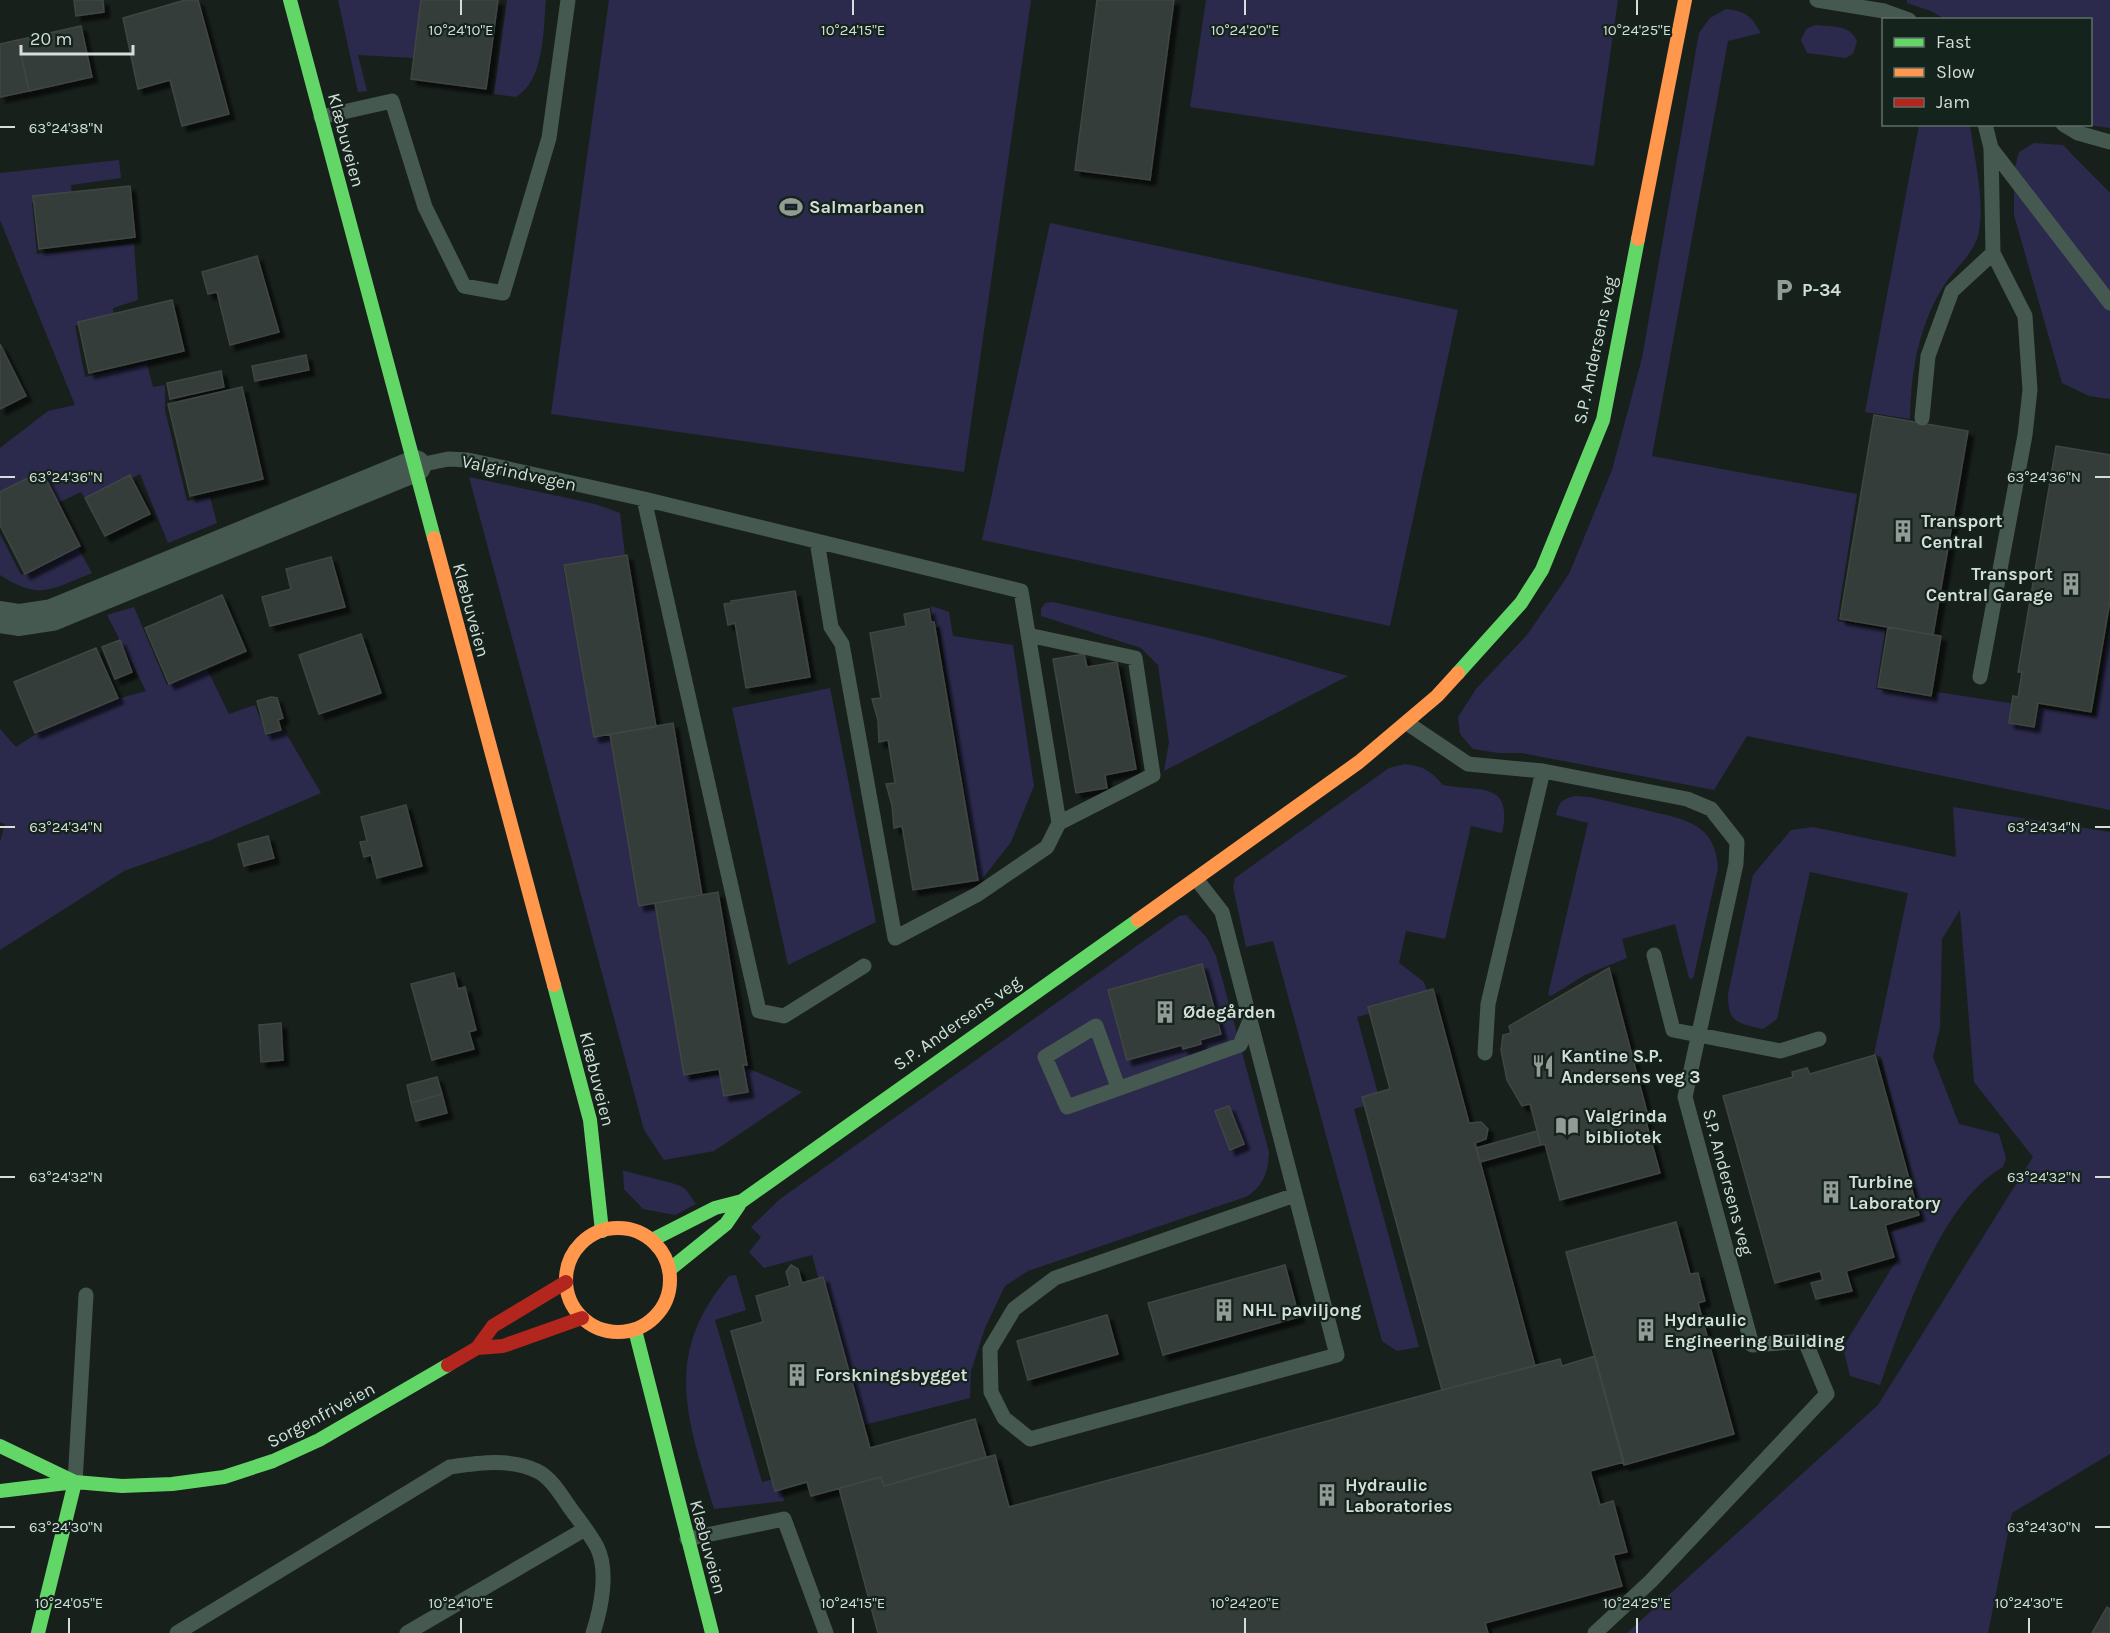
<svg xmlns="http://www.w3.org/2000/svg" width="2110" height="1633" font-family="Karla,sans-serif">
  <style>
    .green { fill: #2b2a4c }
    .building { fill: #363d3a; stroke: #404642; stroke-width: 1.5; filter: url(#shadow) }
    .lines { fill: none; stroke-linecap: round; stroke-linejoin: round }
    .lane { stroke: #455950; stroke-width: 15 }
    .street { stroke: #455950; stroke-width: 32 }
    .fast { stroke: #63d668; stroke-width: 14 }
    .slow { stroke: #ff974d; stroke-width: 14 }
    .jam { stroke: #b3261e; stroke-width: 14 }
    .ticks { fill: none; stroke: #d4ddd8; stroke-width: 2 }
    .labels { text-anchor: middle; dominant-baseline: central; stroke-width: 4.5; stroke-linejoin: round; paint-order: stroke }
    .street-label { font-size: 18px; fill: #d4ddd8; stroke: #14231c }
    .poi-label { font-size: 18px; font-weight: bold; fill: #d4ddd8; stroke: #14231c; text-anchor: start }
    .ticks-label { font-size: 15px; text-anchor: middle; fill: #d4ddd8; stroke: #14231c; stroke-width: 4.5; stroke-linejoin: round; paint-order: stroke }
  </style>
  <defs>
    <filter id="shadow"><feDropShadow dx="5.5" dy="5.5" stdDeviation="1.5" flood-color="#0009"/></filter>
  </defs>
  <rect width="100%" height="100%" fill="#18201c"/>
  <!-- green -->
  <path class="green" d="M338 0H421L413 58 358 55 367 91 358 92Z
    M507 0H546C543 30 545 79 516 97L494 94Z
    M609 0H1031L964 472 551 414Z
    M1206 0H1618L1594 166 1190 107Z
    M1907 0H2110V128L2089 125 2090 20 1945 19 1931 11 1907 3Z
    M1726 9C1746 11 1751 16 1761 33L1728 41 1652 456 1857 494 1837 621 1885 630 1876 689 1935 698 1937 692 2095 716 2110 622V810L1747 736 1714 790 1522 753H1498L1473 749 1460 734 1458 717 1476 689 1527 635 1569 574 1612 470 1642 358 1699 33 1710 18Z
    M1815 25C1831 27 1850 24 1857 41L1853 54 1845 58 1807 53 1801 40 1806 29Z
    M1919 125H1970C1974 157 1987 208 1977 239 1970 258 1953 270 1943 287 1918 327 1911 373 1910 419L1865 412Z
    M2034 143 2063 145 2110 193V399L2089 396 2062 383 2014 215V171L2019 152Z
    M119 160 121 178 71 185 72 196 32 203 37 254 134 244 138 300 113 308 114 317 75 326 85 377 147 364 153 387 165 385V410L187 501 210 497 217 523 168 543 140 474 86 500 81 492 56 504 0 494V448L48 411 75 405 0 220V173Z
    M1050 223 1458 310 1390 626 982 540Z
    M469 477 595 504 620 513 625 555 563 566 594 737H610L659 900 691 1079 750 1069 802 1092 714 1151 664 1160 644 1130Z
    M0 534 21 575 77 546 92 573C51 589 40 601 0 575Z
    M1053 602 1206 637 1348 676 1164 771 1169 742 1158 665 1141 648 1041 616V609L1045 603Z
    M931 606 949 612 953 636 1013 645 1034 786 1011 842 979 883 939 627 933 628Z
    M134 607 167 685 207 669 229 714 255 705 267 736 284 730 321 793 211 840 124 871 0 950V842L5 824 0 822V729L16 747C54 721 102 702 146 691L107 615Z
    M830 688 876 922 788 965 732 708Z
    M1405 764C1423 766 1431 771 1443 785 1478 792 1514 780 1502 833L1471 826 1445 939 1406 931 1399 963 1424 982 1429 997 1357 1017 1380 1101 1354 1109 1419 1347 1397 1351 1382 1341 1273 941 1246 947 1233 887 1235 878 1389 768Z
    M1575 796 1590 797C1610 802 1630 806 1650 811 1687 820 1715 824 1718 868L1693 979 1689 978 1675 924 1622 939 1627 958 1585 975 1551 996 1548 994 1588 823 1556 815C1559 802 1562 799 1575 796Z
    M1953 807 2110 832V1454L2012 1513 1988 1633H1627L1878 1405 2033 1157 1974 1082 1960 910 1942 939 1940 1028 1933 1057 1959 1124 1999 1134 2006 1158 2003 1167C1939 1203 1904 1319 1880 1385L1850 1376 1843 1347 1898 1258 1890 1232 1923 1221 1881 1057 1874 1054 1908 893 1810 872 1777 1019 1763 1029C1737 1023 1728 1023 1728 994L1753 875 1791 830 1813 827 1956 857Z
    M1186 915 1207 938 1216 956 1269 1152C1268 1172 1264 1184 1248 1196L1028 1271 1005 1286 985 1328 971 1371 970 1398 860 1426 812 1255 764 1268 749 1252 761 1237 751 1227 780 1199 1179 916Z
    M623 1170C635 1175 679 1183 684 1188 689 1192 692 1199 696 1204L675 1215 643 1209 624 1189Z
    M736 1275 746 1310 715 1320 762 1482 779 1478 784 1501 714 1509C688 1420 661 1356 729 1276Z"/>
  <!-- building -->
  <path class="building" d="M74 0H103L104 12 76 16Z
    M185 0H198L229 114 182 126 170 80 138 89 123 18Z
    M421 0H498L486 89 411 79Z
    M1097 0H1174L1150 180 1075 170Z
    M81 26 92 77 29 91 18 40Z
    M18 40 29 91 0 97V44Z
    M130 186 135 237 39 249 33 196Z
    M257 256 279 332 230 345 217 292 208 294 202 272Z
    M172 300 184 351 89 373 78 322Z
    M0 344 26 396 0 409Z
    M306 355 309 370 255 381 252 366Z
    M221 371 224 387 170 399 167 383Z
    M242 387 263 479 190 496 168 404Z
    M1874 415 1968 431 1933 635 1840 619Z
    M2056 446 2110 455V601L2091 712 2038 703 2034 727 2009 723 2013 696 2018 697 2022 672H2018Z
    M42 471 80 546 25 574 0 525V492Z
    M130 475 150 514 105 536 85 498Z
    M627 555 656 727 594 737 564 565Z
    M331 557 345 607 270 626 262 597 291 589 286 569Z
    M795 591 810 677 746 688 735 623 728 625 724 604 732 603 731 601Z
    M222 595 246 651 169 684 145 628Z
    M929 609 931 622H934L978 880 913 890 902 826 894 828 892 805 886 784 895 783 888 740 879 742 878 720 872 699 881 698 870 633 906 626 904 614Z
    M1888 627 1941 636 1931 696 1878 687Z
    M361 634 381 693 319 714 299 655Z
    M120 640 132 672 115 679 102 647Z
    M96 648 118 698 35 733 14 682Z
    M1084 654 1087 667 1117 662 1136 769 1105 775 1107 788 1076 793 1053 659Z
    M271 697 277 698 283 718 278 720 281 730 266 734 257 701Z
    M673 723 702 895 639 906 610 734Z
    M406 805 422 866 377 878 371 855 364 857 360 842 367 841 361 817Z
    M268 836 274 858 244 866 238 844Z
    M718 892 747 1065H743L748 1092 724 1096 719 1069 684 1075 655 903Z
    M1202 964 1221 1034 1200 1040 1201 1044 1183 1049 1182 1045 1127 1060 1108 990Z
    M1609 968 1648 1116 1645 1118 1660 1173 1560 1200 1545 1144 1541 1145 1530 1104 1522 1106 1507 1080 1501 1050 1503 1035 1511 1033 1509 1026Z
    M454 973 458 989 465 987 476 1030 469 1032 474 1049 432 1060 411 984Z
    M1433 989 1469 1123 1481 1122 1488 1129 1486 1139 1475 1143 1535 1366 1442 1390 1362 1097 1390 1089 1368 1007Z
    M281 1023 283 1060 261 1062 259 1025Z
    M1875 1055 1919 1215 1885 1225 1894 1257 1846 1271 1852 1291 1816 1299 1811 1283 1823 1280 1820 1271 1775 1283 1723 1096 1793 1077 1792 1072 1807 1068 1810 1074Z
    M437 1077 442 1094 411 1103 407 1085Z
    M442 1094 447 1113 416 1121 411 1103Z
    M1229 1106 1244 1144 1230 1150 1215 1111Z
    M1537 1131 1541 1145 1480 1162 1476 1148Z
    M1676 1222 1690 1274 1698 1273 1701 1286 1705 1301 1698 1303 1734 1434 1624 1465 1566 1252Z
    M791 1265 798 1269 802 1283 823 1277 870 1448 975 1419 986 1457 884 1486 881 1477 811 1496 807 1482 775 1491 731 1331 763 1322 756 1296 790 1286 786 1272Z
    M1285 1265 1299 1317 1163 1355 1148 1303Z
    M1107 1315 1118 1354 1028 1380 1017 1341Z
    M1595 1356 1624 1462 1590 1471 1600 1505 1613 1501 1627 1552 1613 1555 1622 1586 1485 1623 1488 1633H878L839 1488 881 1477 884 1486 995 1455 1009 1507 1442 1390 1560 1359 1562 1366Z
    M2107 1607 2110 1609V1633H2092Z"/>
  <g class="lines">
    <!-- lane -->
    <path class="lane" d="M1817 0 1884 11 1909 20
      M321 117 392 101 425 207 464 286 503 293 549 138 568 0
      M2063 124 2078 133 2110 142
      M1991 148 2110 303
      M1922 418 1928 356 1952 291 1993 253
      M415 466 448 459 468 460 644 499 1021 591 1059 823 1153 775 1135 658 1028 635
      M644 499 759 1011 784 1016 864 966
      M817 541 831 627 842 644 895 938 978 894 1047 847 1059 823
      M1980 677 2025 435 2030 390 2025 316 1993 253 1991 148 1985 124
      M1407 723 1468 764 1543 771 1687 799 1711 809 1737 842 1736 864 1685 1097 1752 1345 1805 1341 1827 1394 1651 1581 1595 1633
      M1197 880 1222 912 1337 1355 1030 1439 1004 1418 991 1392 990 1349 1014 1309 1055 1278 1295 1195
      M1654 955 1673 1030 1780 1051 1819 1039
      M1485 1053 1488 1004 1543 771
      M1118 1087 1096 1026 1045 1057 1067 1107 1240 1045 1250 1020
      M75 1482 86 1295
      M687 1539 784 1519 826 1633
      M177 1633 450 1467C478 1463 511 1458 537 1471 550 1477 560 1493 568 1505 577 1518 589 1532 597 1547 609 1571 601 1609 593 1633
      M407 1633 585 1529"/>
    <!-- street -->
    <path class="street" d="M0 617 19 620 52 615 415 466"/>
    <!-- fast -->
    <path class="fast" d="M290 0 434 538
      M1458 673 1521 603 1542 570 1603 420 1638 239
      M554 985 590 1120 602 1231
      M652 1240 715 1208 742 1201 1138 920
      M669 1270 726 1224 739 1205
      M635 1330 712 1633
      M0 1446 75 1482
      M0 1491 75 1482 122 1486 172 1484 224 1477 273 1461 319 1440 448 1365
      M38 1633 75 1482"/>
    <!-- slow -->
    <path class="slow" d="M1638 239 1685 0
      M434 538 554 985
      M1138 920 1359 762 1437 696 1458 673
      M566 1280a52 52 0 1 1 104 0a52 52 0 1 1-104 0Z"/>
    <!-- jam -->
    <path class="jam" d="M477 1348 503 1346 582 1318
      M448 1365 477 1348 493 1326 566 1282"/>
  </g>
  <!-- ticks -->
  <path class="ticks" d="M461 0V15M853 0V15M1245 0V15M1637 0V15M0 127H15M0 477H15M2095 477H2110M0 827H15M2095 827H2110M0 1177H15M2095 1177H2110M0 1527H15M2095 1527H2110M69 1618V1633M461 1618V1633M853 1618V1633M1245 1618V1633M1637 1618V1633M2029 1618V1633"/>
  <!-- icons -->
  <defs>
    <g id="stadium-bare" transform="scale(1.8)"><path d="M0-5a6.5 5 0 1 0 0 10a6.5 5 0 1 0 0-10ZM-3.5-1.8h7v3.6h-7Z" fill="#929b96" stroke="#14231c" stroke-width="2.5" paint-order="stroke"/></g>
    <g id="parking-bare" transform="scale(1.8)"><path d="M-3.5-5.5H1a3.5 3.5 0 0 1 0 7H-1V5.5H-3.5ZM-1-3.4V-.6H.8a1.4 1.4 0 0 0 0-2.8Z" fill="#929b96" stroke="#14231c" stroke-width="2.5" paint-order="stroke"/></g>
    <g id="building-bare" transform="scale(1.8)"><path d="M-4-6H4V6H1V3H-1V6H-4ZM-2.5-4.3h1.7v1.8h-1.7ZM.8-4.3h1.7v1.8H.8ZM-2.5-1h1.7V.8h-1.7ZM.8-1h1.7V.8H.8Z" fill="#929b96" stroke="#14231c" stroke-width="2.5" paint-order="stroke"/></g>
    <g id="restaurant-bare" transform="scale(1.8)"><path d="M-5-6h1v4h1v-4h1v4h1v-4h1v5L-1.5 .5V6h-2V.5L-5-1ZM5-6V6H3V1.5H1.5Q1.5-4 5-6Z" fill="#929b96" stroke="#14231c" stroke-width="2.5" paint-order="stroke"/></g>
    <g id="library-bare" transform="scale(1.8)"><path d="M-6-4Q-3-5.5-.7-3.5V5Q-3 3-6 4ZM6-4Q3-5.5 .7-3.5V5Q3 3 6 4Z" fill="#929b96" stroke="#14231c" stroke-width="2.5" paint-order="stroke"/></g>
  </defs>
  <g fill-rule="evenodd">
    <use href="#stadium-bare" x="791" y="207"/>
    <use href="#parking-bare" x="1784" y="290"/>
    <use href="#building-bare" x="1903" y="531"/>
    <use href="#building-bare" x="2071" y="584"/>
    <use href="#building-bare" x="1165" y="1012"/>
    <use href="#restaurant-bare" x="1543" y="1066"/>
    <use href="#library-bare" x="1567" y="1126"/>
    <use href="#building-bare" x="1831" y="1192"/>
    <use href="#building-bare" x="1224" y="1310"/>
    <use href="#building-bare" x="1646" y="1330"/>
    <use href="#building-bare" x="797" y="1375"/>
    <use href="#building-bare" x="1327" y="1495"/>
  </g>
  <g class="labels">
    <!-- street labels -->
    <g class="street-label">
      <text transform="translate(346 140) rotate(75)">Klæbuveien</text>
      <text transform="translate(1595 350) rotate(-78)">S.P. Andersens veg</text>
      <text transform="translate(519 473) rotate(12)">Valgrindvegen</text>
      <text transform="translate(471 610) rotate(75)">Klæbuveien</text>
      <text transform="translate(957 1023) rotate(-35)">S.P. Andersens veg</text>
      <text transform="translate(597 1079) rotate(76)">Klæbuveien</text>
      <text transform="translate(1728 1182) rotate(75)">S.P. Andersens veg</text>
      <text transform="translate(321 1415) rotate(-28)">Sorgenfriveien</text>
      <text transform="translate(708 1547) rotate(75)">Klæbuveien</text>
    </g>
    <!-- poi labels -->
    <g class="poi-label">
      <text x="809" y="207">Salmarbanen</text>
      <text x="1802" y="290">P-34</text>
      <text x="1921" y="521">Transport<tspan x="1921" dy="21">Central</tspan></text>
      <text x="2053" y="574" text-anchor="end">Transport<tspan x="2053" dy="21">Central Garage</tspan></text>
      <text x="1183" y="1012">Ødegården</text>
      <text x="1561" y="1056">Kantine S.P.<tspan x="1561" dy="21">Andersens veg 3</tspan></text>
      <text x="1585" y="1116">Valgrinda<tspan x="1585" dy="21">bibliotek</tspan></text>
      <text x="1849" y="1182">Turbine<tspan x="1849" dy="21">Laboratory</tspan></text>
      <text x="1242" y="1310">NHL paviljong</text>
      <text x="1664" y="1320">Hydraulic<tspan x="1664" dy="21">Engineering Building</tspan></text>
      <text x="815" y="1375">Forskningsbygget</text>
      <text x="1345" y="1485">Hydraulic<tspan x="1345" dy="21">Laboratories</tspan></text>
    </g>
  </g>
  <g class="ticks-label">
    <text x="461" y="35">10°24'10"E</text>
    <text x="853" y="35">10°24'15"E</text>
    <text x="1245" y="35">10°24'20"E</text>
    <text x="1637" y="35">10°24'25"E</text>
    <text x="66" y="133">63°24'38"N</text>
    <text x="66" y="482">63°24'36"N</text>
    <text x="2044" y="482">63°24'36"N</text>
    <text x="66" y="832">63°24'34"N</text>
    <text x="2044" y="832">63°24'34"N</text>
    <text x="66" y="1182">63°24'32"N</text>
    <text x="2044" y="1182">63°24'32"N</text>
    <text x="66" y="1532">63°24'30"N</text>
    <text x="2044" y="1532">63°24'30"N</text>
    <text x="69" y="1608">10°24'05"E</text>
    <text x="461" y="1608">10°24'10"E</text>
    <text x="853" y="1608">10°24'15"E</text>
    <text x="1245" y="1608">10°24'20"E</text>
    <text x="1637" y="1608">10°24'25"E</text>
    <text x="2029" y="1608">10°24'30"E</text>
  </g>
  <!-- legend -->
  <rect x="1882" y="18" width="210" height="108" fill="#14231c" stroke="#616d67" stroke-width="1.5"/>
  <rect x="1894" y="38" width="30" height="9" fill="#63d668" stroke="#616d67" stroke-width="1.5"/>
  <text x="1936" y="48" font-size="18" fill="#d4ddd8">Fast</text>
  <rect x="1894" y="68" width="30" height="9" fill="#ff974d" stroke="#616d67" stroke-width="1.5"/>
  <text x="1936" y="78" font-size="18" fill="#d4ddd8">Slow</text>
  <rect x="1894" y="98" width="30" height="9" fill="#b3261e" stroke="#616d67" stroke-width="1.5"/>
  <text x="1936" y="108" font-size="18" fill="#d4ddd8">Jam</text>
  <!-- scale -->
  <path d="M21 45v9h112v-9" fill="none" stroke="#d4ddd8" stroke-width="3"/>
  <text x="30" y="45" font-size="18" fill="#d4ddd8" stroke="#14231c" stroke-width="4.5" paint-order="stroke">20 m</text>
</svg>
